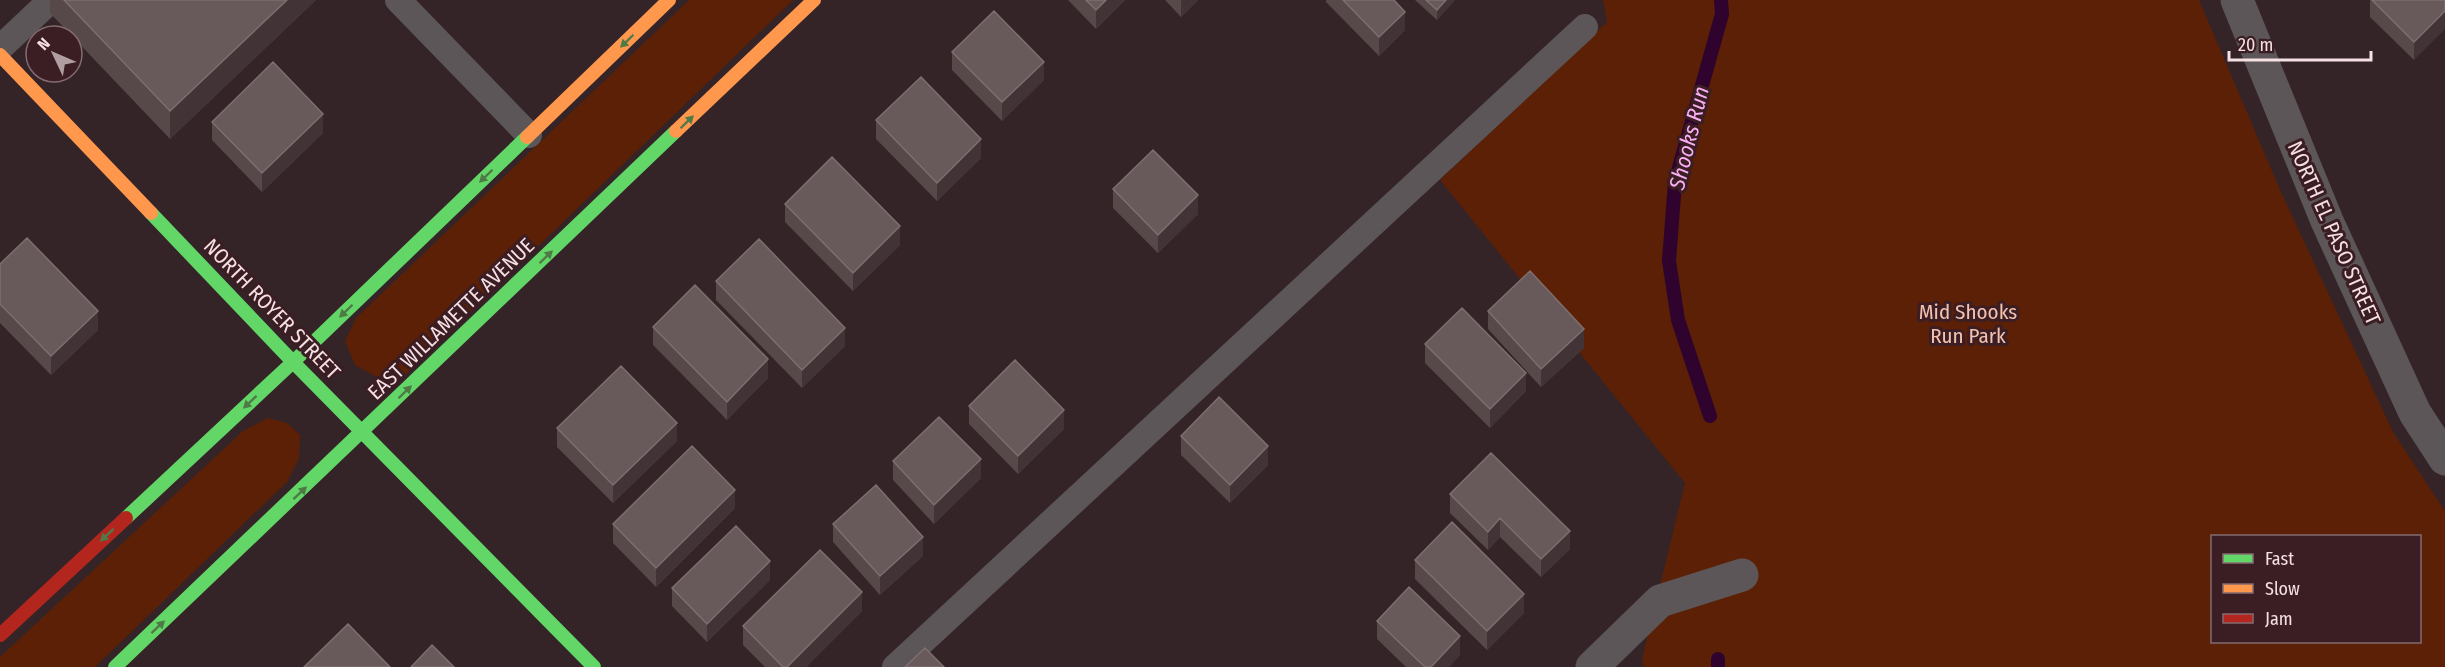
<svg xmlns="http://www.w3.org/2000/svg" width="2445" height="667" font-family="'Fira Sans Condensed',sans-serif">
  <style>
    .green { fill: #5b2005; fill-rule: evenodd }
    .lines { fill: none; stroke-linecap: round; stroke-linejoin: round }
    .stream { stroke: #2f032d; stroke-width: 14 }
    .lane { stroke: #5c5658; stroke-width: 26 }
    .street { stroke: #5c5658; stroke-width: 33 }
    .fast { stroke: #63d668; stroke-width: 14 }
    .slow { stroke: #ff974d; stroke-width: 14 }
    .jam { stroke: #b3261e; stroke-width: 14 }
    .wall { fill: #57484a }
    .shaded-wall { fill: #423336 }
    .building { fill: #68595b; stroke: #7e6e70; stroke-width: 1.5 }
    .oneway { fill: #4f7a46 }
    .labels { text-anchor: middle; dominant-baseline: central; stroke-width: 6; stroke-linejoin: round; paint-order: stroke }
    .street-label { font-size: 21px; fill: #f5e0e3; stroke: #3b1d24 }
    .park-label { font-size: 21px; fill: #f3c2af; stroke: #3b1d24 }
    .water-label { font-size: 22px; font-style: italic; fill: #fbaff3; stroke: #3b1d24 }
  </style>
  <rect width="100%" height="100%" fill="#342428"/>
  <!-- green -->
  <path class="green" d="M689 0H793L403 377 380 379 355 365 345 341 356 318Z
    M1603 0H2199L2281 192 2393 432 2445 511V667H1644L1642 659 1685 483 1440 180 1607 22ZM2212 536H2420V642H2212Z
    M268 418 287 423 300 435 299 458 287 482 95 667H0V657L243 431Z"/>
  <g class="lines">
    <!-- stream -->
    <path class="stream" d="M1710 416 1678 320 1669 261 1675 182 1722 14 1721 0
      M1718 659V667"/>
    <!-- lane -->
    <path class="lane" d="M398 0 529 135
      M0 48 51 0
      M895 667 1585 27"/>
    <!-- street -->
    <path class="street" d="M2237 0 2327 221 2415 413 2445 459
      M1592 667 1660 601 1742 575"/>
    <!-- fast -->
    <path class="fast" d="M151 213 293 362 594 667
      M126 518 293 362 527 137
      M115 667 676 131"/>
    <!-- slow -->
    <path class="slow" d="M0 55 151 213
      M676 131 814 0
      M527 137 669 0"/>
    <!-- jam -->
    <path class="jam" d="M0 635 126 518"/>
  </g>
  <!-- wall -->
  <path class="wall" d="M50 0H316L170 139 50 13Z
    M1068 0H1125L1096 29Z
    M1165 0H1198L1181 17Z
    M1326 0H1394L1405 30 1379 56 1326 2Z
    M1415 0H1455L1437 20Z
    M2370 0H2445L2414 60 2370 17Z
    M952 52 1044 80 1002 121 952 70Z
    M876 120 981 158 937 201 876 139Z
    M212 122 323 133 262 192 212 140Z
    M1113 189 1198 214 1158 253 1113 208Z
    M785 204 900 245 853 291 785 222Z
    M0 264 98 330 51 375 0 323Z
    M716 281 845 346 802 388 716 300Z
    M1488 311 1584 348 1541 387 1488 329Z
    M653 327 768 378 727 420 653 345Z
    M1425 344 1526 391 1490 428 1425 363Z
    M969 406 1064 429 1018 474 969 424Z
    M557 428 677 441 613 503 557 447Z
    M1181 436 1268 465 1230 503 1181 455Z
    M893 461 981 478 934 524 893 480Z
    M1450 494 1570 549 1541 577 1500 537 1488 550 1450 513Z
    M735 508 656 587 613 543V524Z
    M833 524 923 556 880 595 833 542Z
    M1415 560 1524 613 1487 650 1415 579Z
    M770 580 707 642 672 606V588Z
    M862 611 806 667H765L743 645V626Z
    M1377 621 1460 655 1449 667H1406L1377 639Z"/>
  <!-- shaded-wall -->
  <path class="shaded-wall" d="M287 0H316L170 139V111Z
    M1106 0H1125L1096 29V10Z
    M1181 0H1198L1181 17Z
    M1446 0H1455L1437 20V10Z
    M2445 11V29L2414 60V42Z
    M1405 12V30L1379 56V37Z
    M1044 62V80L1002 121V102Z
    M323 114V133L262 192V173Z
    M981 139V158L937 201V183Z
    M1198 195V214L1158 253V235Z
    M900 226V245L853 291V273Z
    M98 311V330L51 375V356Z
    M845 328V346L802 388V370Z
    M1584 329V348L1541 387V369Z
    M768 359V378L727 420V402Z
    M1526 373V391L1490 428V409Z
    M1064 410V429L1018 474V456Z
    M677 423V441L613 503V485Z
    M1268 446V465L1230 503V485Z
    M981 459V478L934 524V505Z
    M735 490V508L656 587V568Z
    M1500 518V537L1488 550V532Z
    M1570 531V549L1541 577V559Z
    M923 537V556L880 595V576Z
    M770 561V580L707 642V624Z
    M862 592V611L806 667H787Z
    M1524 594V613L1487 650V631Z
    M1460 636V655L1449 667H1431Z"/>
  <!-- building -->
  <path class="building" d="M64 0H287L170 111Z
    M1086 0H1106L1096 10Z
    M1343 0H1394L1405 12 1379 37Z
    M1426 0H1446L1437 10Z
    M2372 0H2445V11L2414 42Z
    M994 11 1044 62 1002 102 952 52Z
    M273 62 323 114 262 173 212 122Z
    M921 77 981 139 937 183 876 120Z
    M1153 150 1198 195 1158 235 1113 189Z
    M832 157 900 226 853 273 785 204Z
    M27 238 98 311 51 356 0 304V264Z
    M759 239 845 328 802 370 716 281Z
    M1530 271 1584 329 1541 369 1488 311Z
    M695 285 768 359 727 402 653 327Z
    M1462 308 1526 373 1490 409 1425 344Z
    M1015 360 1064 410 1018 456 969 406Z
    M621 366 677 423 613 485 557 428Z
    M1219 397 1268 446 1230 485 1181 436Z
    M939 417 981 459 934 505 893 461Z
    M692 446 735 490 656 568 613 524Z
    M1491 453 1570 531 1541 559 1500 518 1488 532 1450 494Z
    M876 485 923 537 880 576 833 524Z
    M1452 522 1524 594 1487 631 1415 560Z
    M736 526 770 561 707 624 672 588Z
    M820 550 862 592 787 667H783L743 626Z
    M1409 587 1460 636 1431 667H1425L1377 621Z
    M348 624 390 667H304Z
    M432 645 454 667H411Z
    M925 648 944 667H905Z"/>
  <!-- one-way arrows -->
  <defs><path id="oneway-solid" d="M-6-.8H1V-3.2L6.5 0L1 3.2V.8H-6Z" transform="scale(1.5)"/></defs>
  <g class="oneway">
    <use href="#oneway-solid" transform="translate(627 41) rotate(136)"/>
    <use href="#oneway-solid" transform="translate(687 122) rotate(-44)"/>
    <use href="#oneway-solid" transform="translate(486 176) rotate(136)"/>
    <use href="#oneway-solid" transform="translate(546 257) rotate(-44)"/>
    <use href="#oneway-solid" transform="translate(346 311) rotate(136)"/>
    <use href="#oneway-solid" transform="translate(405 392) rotate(-44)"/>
    <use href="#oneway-solid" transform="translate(250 402) rotate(137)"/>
    <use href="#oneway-solid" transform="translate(300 493) rotate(-43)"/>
    <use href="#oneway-solid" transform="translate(107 535) rotate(137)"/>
    <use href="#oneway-solid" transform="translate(158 627) rotate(-43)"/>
  </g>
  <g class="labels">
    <!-- street labels -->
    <g class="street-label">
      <text transform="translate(2334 233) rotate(66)">NORTH EL PASO STREET</text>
      <text transform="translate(272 309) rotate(46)">NORTH ROYER STREET</text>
      <text transform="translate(451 319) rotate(-44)">EAST WILLAMETTE AVENUE</text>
    </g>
    <!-- park labels -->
    <g class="park-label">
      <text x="1968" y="312">Mid Shooks<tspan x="1968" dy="24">Run Park</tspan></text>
    </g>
    <!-- water labels -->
    <g class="water-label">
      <text transform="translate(1689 138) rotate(-76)">Shooks Run</text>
    </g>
  </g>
  <!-- legend -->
  <rect x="2211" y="535" width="210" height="108" fill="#3b1d24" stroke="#856b70" stroke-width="1.5"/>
  <rect x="2223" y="554" width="30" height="9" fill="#63d668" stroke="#856b70" stroke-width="1.5"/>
  <text x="2265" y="565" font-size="18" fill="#f5e0e3">Fast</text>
  <rect x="2223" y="584" width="30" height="9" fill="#ff974d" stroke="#856b70" stroke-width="1.5"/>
  <text x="2265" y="595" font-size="18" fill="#f5e0e3">Slow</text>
  <rect x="2223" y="614" width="30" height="9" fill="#b3261e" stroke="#856b70" stroke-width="1.5"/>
  <text x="2265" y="625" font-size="18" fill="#f5e0e3">Jam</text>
  <!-- north arrow -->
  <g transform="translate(54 54) rotate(314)"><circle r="28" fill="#3b1d24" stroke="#856b70" stroke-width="1.5"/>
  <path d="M0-4.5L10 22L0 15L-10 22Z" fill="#b19ea2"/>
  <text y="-9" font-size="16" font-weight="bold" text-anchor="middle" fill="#f5e0e3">N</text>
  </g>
  <!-- scale -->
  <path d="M2229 51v9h142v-9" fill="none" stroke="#f5e0e3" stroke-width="3"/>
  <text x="2238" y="51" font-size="18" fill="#f5e0e3" stroke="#3b1d24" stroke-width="4.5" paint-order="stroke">20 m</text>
</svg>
